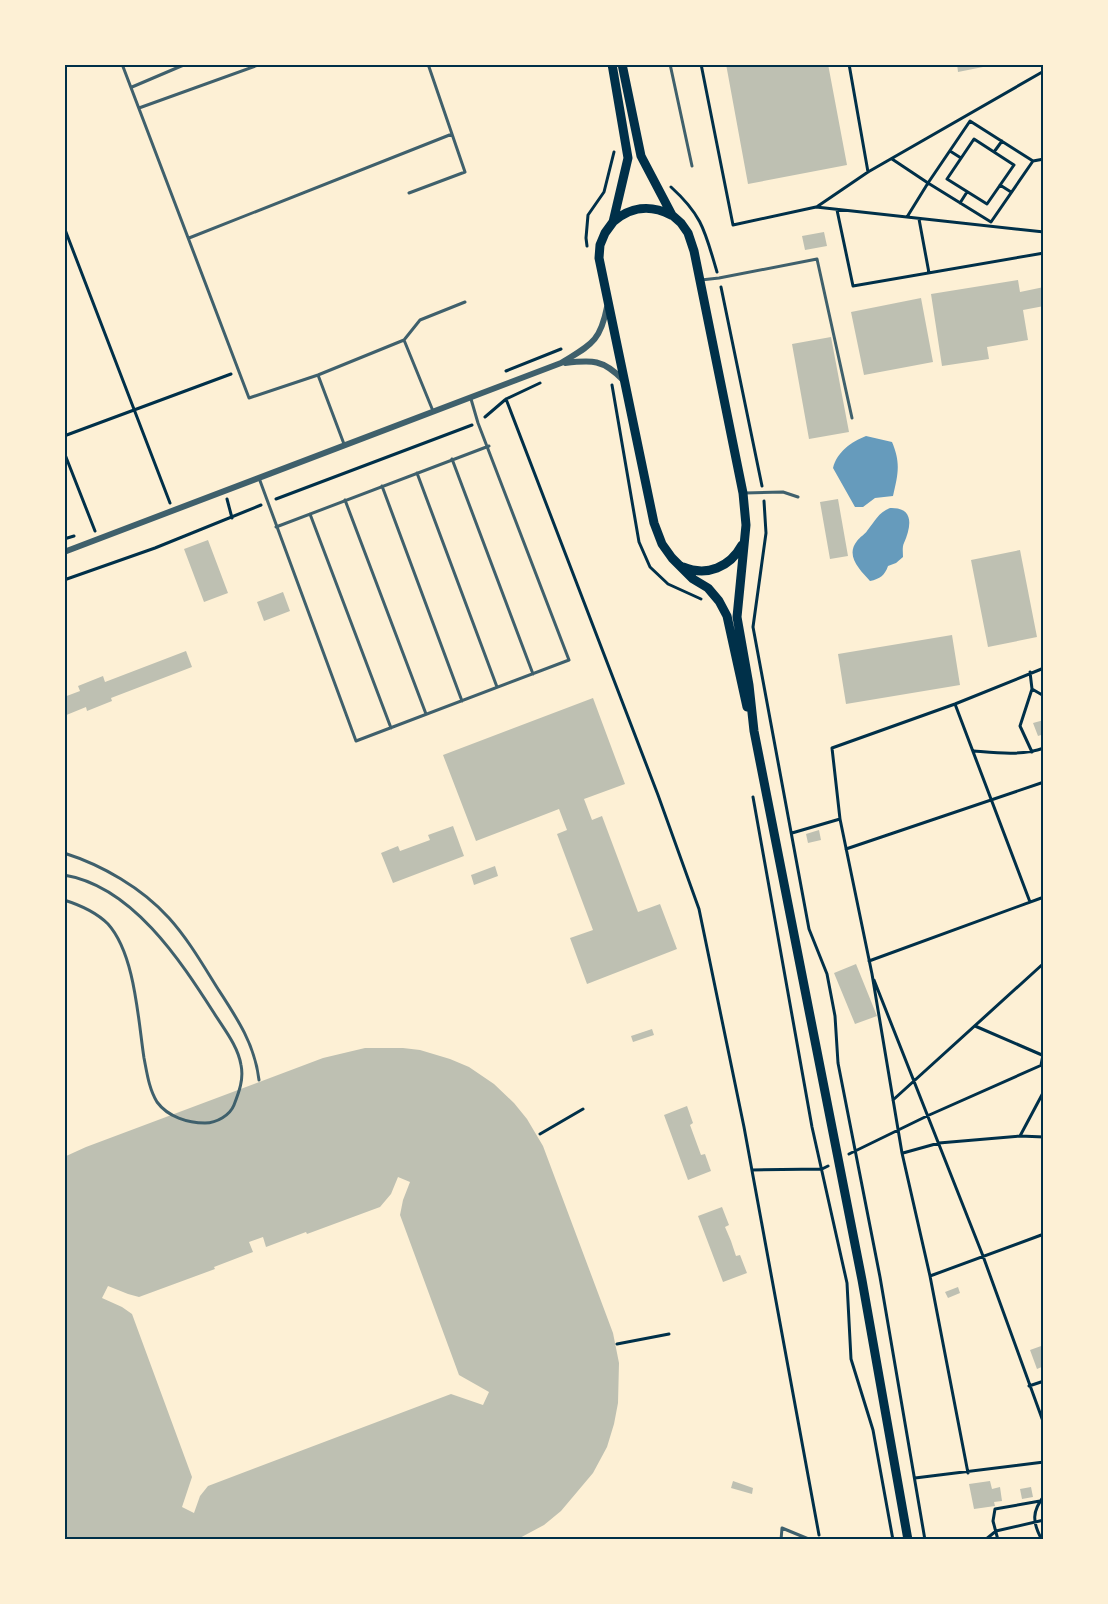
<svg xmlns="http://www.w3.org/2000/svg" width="1108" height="1604" font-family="Montserrat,sans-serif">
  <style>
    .water { fill: #669bbc }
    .building { fill: #bec0b2; fill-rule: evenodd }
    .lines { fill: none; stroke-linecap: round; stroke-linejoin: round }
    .path { stroke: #003049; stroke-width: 3 }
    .service { stroke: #3f606c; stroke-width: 3 }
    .minor { stroke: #3f606c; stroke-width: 6 }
    .secondary { stroke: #003049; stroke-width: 9 }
    .neatline { fill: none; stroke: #003049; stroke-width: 2 }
  </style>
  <rect width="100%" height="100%" fill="#fdf0d5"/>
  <!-- water -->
  <path class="water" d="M866 436 892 442C901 463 898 474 893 496L875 498 863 507H855L833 468C837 452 851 442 866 436Z
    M890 508C915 507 911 527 904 543 902 547 903 553 903 557L896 563 888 566C885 575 880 579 870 581 860 570 845 556 857 541 860 537 865 534 867 531 875 521 878 513 890 508Z"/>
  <!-- building -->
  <path class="building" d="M726 64H828L847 165 748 184Z
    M957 64H988V66L958 72Z
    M824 232 827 246 805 250 802 236Z
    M1018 280 1020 292 1044 287V306L1023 310 1028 340 987 347 989 359 942 366 931 294Z
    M921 298 933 362 864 375 851 312Z
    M831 337 849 432 809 439 792 344Z
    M838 499 848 556 830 559 820 502Z
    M208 540 228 593 204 602 184 549Z
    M1020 550 1037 637 988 647 971 560Z
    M283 592 290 611 264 621 257 602Z
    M952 635 960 685 846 704 838 654Z
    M186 651 192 667 111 698 112 701 87 711 86 707 64 716V697L80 691 78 686 103 676 105 682Z
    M593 698 625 784 584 799 592 820 602 816 638 912 660 904 677 949 587 984 570 938 593 930 557 834 567 830 559 809 476 841 443 755Z
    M1044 720V734L1038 736 1033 723Z
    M453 826 464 856 393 883 381 853 398 846 400 851 430 840 428 835Z
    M819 830 821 840 808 843 806 834Z
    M495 866 498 876 474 885 471 875Z
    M856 964 877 1016 855 1024 834 973Z
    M652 1029 654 1035 633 1042 631 1036Z
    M365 1048H403L420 1050 450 1059 469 1067 494 1084 514 1103 527 1119 543 1146 613 1333 619 1363 618 1403 614 1424 607 1447 593 1473 561 1511 544 1525 516 1540H64V1157L86 1147 323 1058ZM398 1177 410 1182 403 1200 400 1215 459 1375 489 1392 483 1405 451 1394 208 1486 200 1496 194 1513 182 1507 192 1477 132 1314 122 1307 102 1298 108 1286 128 1294 139 1297 215 1269 214 1267 253 1252 249 1242 263 1237 266 1247 306 1232 307 1234 380 1207 391 1194Z
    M687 1106 693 1123 690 1125 701 1155 705 1154 711 1171 688 1180 664 1115Z
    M722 1207 729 1225 725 1227 731 1241 736 1256 740 1255 747 1273 723 1282 698 1216Z
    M958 1287 960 1293 948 1298 945 1292Z
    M1044 1345V1366L1037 1369 1030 1350Z
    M733 1481 753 1488 752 1494 731 1488Z
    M990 1481 992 1489 1000 1487 1002 1501 994 1502 995 1506 974 1509 969 1484Z
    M1031 1487 1033 1497 1022 1499 1020 1489Z"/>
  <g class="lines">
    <!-- path -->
    <path class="path" d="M701 64 733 225 816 207 1044 232
      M849 64 868 172
      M974 139 1014 165 987 204 947 179Z
      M950 151 961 158
      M994 152 1002 141
      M892 159 928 183 907 217
      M1033 161 991 222 928 183 970 121 1033 161 1044 159
      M1000 185 1011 192
      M671 187C703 216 705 232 717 272
      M960 203 967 192
      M818 206 868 172 1044 71
      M837 210 853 286 1044 253
      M919 219 929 273
      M64 227 170 503
      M587 246 586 238 588 215 604 192 614 152
      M721 287 762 486
      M506 371 561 349
      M612 385 639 542 650 567 668 584 701 599
      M506 399 658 795 699 909 744 1127 819 1535
      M485 417 506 399 540 383
      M64 436 231 374
      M64 452 95 531
      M227 499 232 518
      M276 499 472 425
      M764 501 766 533 753 627 809 929 827 974 835 1016 838 1063 880 1277 925 1540
      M64 539 74 536
      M64 580 155 548 261 505
      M1030 672 1032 689 1020 726 1032 752
      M1032 689 1044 696
      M955 704 1030 902
      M974 751C998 753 1021 756 1044 748
      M753 797 812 1127 847 1283 851 1359 873 1430 893 1540
      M792 833 840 819
      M846 849 1044 782
      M869 961 1044 897
      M874 980 983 1256 1044 1424
      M975 1026 1042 1055
      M1044 1050 1041 1065 1044 1068
      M893 1100 1044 963
      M540 1134 583 1109
      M1020 1136 1044 1091
      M903 1153 939 1143 1020 1136 1044 1137
      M849 1154 927 1116 1044 1064
      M752 1170 822 1169 828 1166
      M930 1276 1044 1234
      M617 1344 669 1334
      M1029 1386 1044 1381
      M968 1473 930 1276 902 1153 872 974 840 819 832 748 955 704 1044 668
      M915 1478 1044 1462
      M985 1540 996 1531 1044 1520
      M998 1540 993 1521 995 1509 1040 1501
      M1042 1540C1032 1522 1032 1511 1044 1496"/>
    <!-- service -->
    <path class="service" d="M122 64 249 398 318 375 404 340 420 320 465 302
      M670 64 692 166
      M132 87 186 64
      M139 108 261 64
      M409 193 465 172 428 64
      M189 238 452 134
      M701 280 719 278 817 259 852 418
      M404 340 433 411
      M318 375 344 444
      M452 459 533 674
      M417 473 497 687
      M259 478 356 741 569 660 478 423 471 399
      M382 486 462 701
      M745 493 783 492 798 497
      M345 500 426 714
      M310 514 391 728
      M276 527 489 446
      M64 853C102 865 142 888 169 918 188 939 203 965 218 989 237 1018 255 1045 259 1080
      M64 875C132 886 180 960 214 1013 224 1029 238 1046 241 1065 244 1079 239 1092 234 1105 230 1115 217 1123 205 1123 188 1123 168 1117 157 1102 149 1089 147 1073 144 1058 138 1019 135 954 108 924 96 912 80 905 64 900
      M781 1540 782 1528 811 1540"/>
    <!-- minor -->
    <path class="minor" d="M565 363C592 360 603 359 623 380
      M64 552 561 363C590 345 600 343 607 307"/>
    <!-- secondary -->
    <path class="secondary" d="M612 64 628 158 613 222 605 233 600 245 599 258 654 523 662 544 672 558 693 579 708 588 719 601 727 616 747 707
      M622 64 641 156 672 215 681 223 688 233 694 251 743 493 746 525 737 617 749 685 754 731 862 1280 908 1540
      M613 222C630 207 650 204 671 215
      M683 567C707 577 730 567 742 545"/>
  </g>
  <!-- border -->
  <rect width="1108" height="1604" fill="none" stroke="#fdf0d5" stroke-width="132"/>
  <rect x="66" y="66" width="976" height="1472" class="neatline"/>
</svg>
